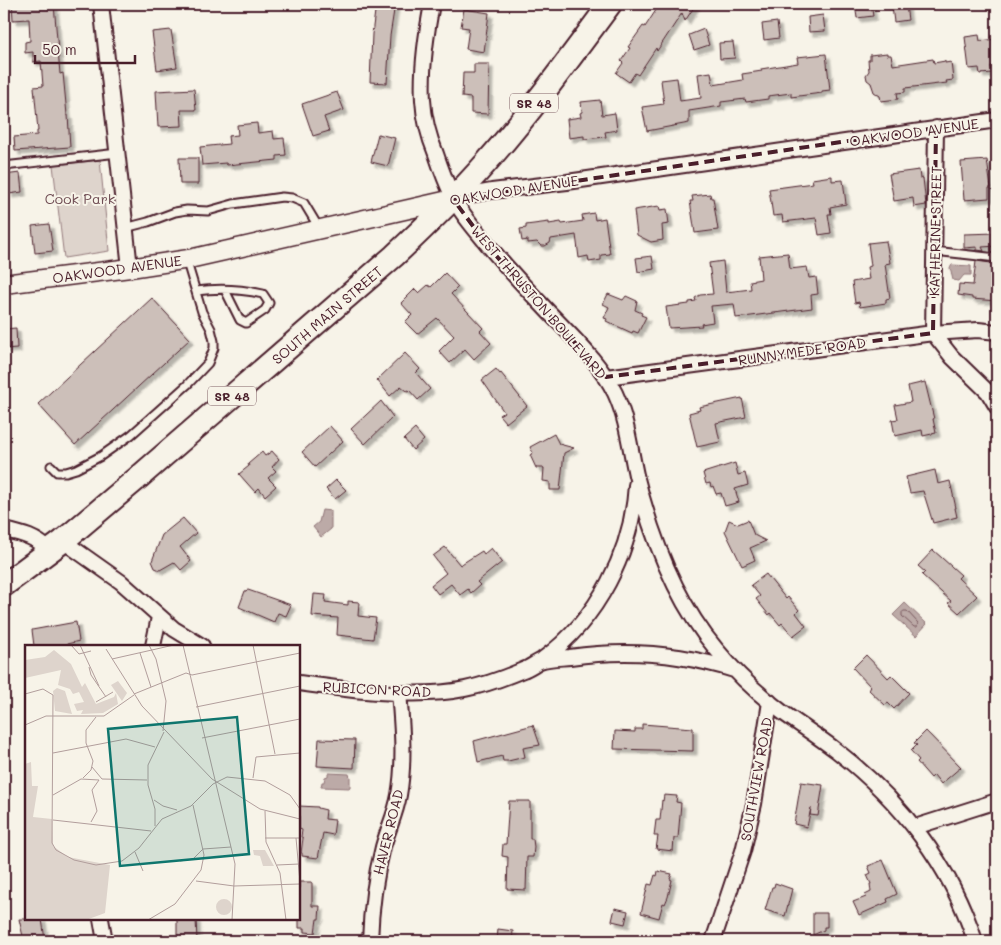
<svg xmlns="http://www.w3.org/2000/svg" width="1001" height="945" font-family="Mali,sans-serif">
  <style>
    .green { fill: #ded4cc; stroke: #947a7c }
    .water { fill: #bcaaa7; stroke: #8e7275 }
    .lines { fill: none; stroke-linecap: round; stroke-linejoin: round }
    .shore { stroke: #78575d; stroke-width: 1 }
    .building { fill: #ccbfb9; stroke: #4a1f2b; filter: url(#shadow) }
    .service-casing { stroke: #4a1f2b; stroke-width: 11 }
    .minor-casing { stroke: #4a1f2b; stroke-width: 18 }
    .tertiary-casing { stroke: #4a1f2b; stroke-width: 21 }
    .primary-casing { stroke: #4a1f2b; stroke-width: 26 }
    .service { stroke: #f7f3e8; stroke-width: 7 }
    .minor { stroke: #f7f3e8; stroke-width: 14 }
    .tertiary { stroke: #f7f3e8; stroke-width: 18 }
    .primary { stroke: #f7f3e8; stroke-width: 22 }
    .marked { fill: none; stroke: #4a1f2b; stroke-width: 4; stroke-dasharray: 10 6; stroke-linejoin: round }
    .labels { text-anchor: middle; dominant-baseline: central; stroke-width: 4; stroke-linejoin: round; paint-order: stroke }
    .shield { fill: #f7f3e8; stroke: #7e5f64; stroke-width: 1 }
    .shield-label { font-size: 12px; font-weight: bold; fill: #4a1f2b }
    .street-label { font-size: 14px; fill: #4a1f2b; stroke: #f7f3e8 }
    .park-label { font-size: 14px; fill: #6f4c53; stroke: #f7f3e8 }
    .inset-road { fill: none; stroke: #b29e9c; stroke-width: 1 }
    .view { fill: #0f766e; fill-opacity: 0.15; stroke: #0f766e; stroke-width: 2.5 }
    .inset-edge { fill: none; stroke: #4a1f2b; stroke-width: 2.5 }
  </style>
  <defs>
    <filter id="shadow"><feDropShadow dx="4" dy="4" stdDeviation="1" flood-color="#0004"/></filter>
  </defs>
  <rect width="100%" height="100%" fill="#f7f3e8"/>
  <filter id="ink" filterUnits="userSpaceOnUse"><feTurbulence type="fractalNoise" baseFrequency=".02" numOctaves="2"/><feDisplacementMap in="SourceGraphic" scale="10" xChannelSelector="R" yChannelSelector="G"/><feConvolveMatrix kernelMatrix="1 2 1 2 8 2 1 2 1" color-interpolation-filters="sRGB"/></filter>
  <g filter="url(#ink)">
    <!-- green -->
    <path class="green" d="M100 160 109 251 64 258 53 165Z"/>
    <!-- water -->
    <path class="water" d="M952 265 971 266V275H964L959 281 953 280 950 268Z
      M322 510 331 511V529L321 537 313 527 319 522Z
      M905 603 927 624 916 636 893 615Z
      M328 773 349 774 350 777V788L321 787 322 782H324L325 777 328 776Z"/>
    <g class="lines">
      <!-- shore -->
      <path class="shore" d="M904 611H907L918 623 917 627H914L902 616V613Z"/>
    </g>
    <!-- building -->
    <path class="building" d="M12 4H54L60 74 63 73 67 115H68L70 147 15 151 14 137 37 135V131H38L34 87 43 86 41 61 33 62V52L25 53V42L30 41 29 19 13 20Z
      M376 4H395L390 36 387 83 370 82 372 34Z
      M660 4H696L685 21 682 13 657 51 656 48 638 75 635 73 629 82 616 73 623 63 621 61 630 48 628 47 643 26 645 27Z
      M855 4H871L873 16 857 18Z
      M906 5 908 20 894 22 892 7Z
      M464 9 489 13 484 52 466 49 469 28 461 27Z
      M823 15 825 31 809 32 808 17Z
      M777 22 779 38 764 40 762 24Z
      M704 29 709 45 694 50 689 35Z
      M171 30 177 67 157 70 152 32Z
      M979 35 980 41 996 39 997 65 991 66 992 73 980 74 979 68 969 69 965 37Z
      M733 42 735 58 720 59 719 43Z
      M887 53V55H891L893 65 933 59 934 63 945 61V63L951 62 953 80 946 81 947 83 905 88V92L897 93 898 99 881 101 880 96 874 92 871 83 867 80 866 75 869 71 868 60H870V55Z
      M826 54 830 90 822 91V93L791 97V93L768 96V99L746 102 745 99 721 102V106L689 111V123L647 131 642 107 664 104 661 80 677 78 680 101 701 98 698 74 711 72 713 85 743 80 742 74 762 71 761 69 798 63 797 57Z
      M474 64H489L488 114 471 113V98L462 97 463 73H474Z
      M194 89 196 110H181L182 126 158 127 156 91Z
      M337 92 344 110 324 117 329 131 313 136 302 104Z
      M600 100 602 115 615 113 617 130 605 132 606 137 584 139V136L569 138 567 119 581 117 580 113 582 112 581 102Z
      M257 123 258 133 273 131 274 139 284 138 286 155 277 156V160L227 165 226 163 202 165 200 147 229 144 228 136 238 135 237 125Z
      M378 134 395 138 388 166 371 162Z
      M179 158H198V184H180Z
      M987 160 991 188H989V198L964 200 961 162Z
      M919 170 920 179 923 178 926 205 914 207 913 198 894 201 889 174Z
      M20 173 22 192 9 194 8 187 4 188V175Z
      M832 176V181L843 180 846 204 830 207 831 214H828L831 233 819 235 816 218 783 222 782 215 773 216 769 189 813 183 812 179Z
      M710 194 711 198H713L718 230 695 233 690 201H693L692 196Z
      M659 206 660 210 667 209 669 224 662 225 663 240 651 242 637 235 634 210Z
      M594 213 595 220 605 218 610 254 601 255V260L589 262 588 256 579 258 576 235 551 239 550 243 545 246H541L537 242 528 243V240L522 241 520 229 526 228V225L549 222V224L561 222 562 224 583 221 582 215Z
      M49 224 53 251 35 253 32 226Z
      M997 233V246L982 247 984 251 977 250V247L964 248V234Z
      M886 241 890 263 885 264 890 298 886 299V303L860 307 859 302 855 303 852 282 869 279 867 267 871 266 868 243Z
      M788 253 790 269 807 267 809 278 816 277 818 294 811 295 812 308 736 318 734 304 711 306 713 322 701 324 702 326 669 328 666 307 689 304V302L696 301 695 298 700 295 713 294 709 263 723 261 726 292 751 289 750 281 761 279 759 256Z
      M652 256 654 269 638 272 636 258Z
      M976 261 991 263 995 269 994 286 997 287V301L972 299V297L958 295 959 284 973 285Z
      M445 273 458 287 451 294 483 328 480 331 491 343 474 359 465 349 450 363 439 351 454 336 437 318 417 334 405 322 412 315 401 303 415 289 419 293 428 285 431 287Z
      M608 294 623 300 626 296 637 301 635 310 642 313 641 315 646 317 638 333 633 331 632 333 606 321 607 319 604 318 609 307 603 304Z
      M152 298 190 339 75 445 38 404Z
      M16 328 17 348 4 349V329Z
      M405 353 420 369 416 373 430 389 418 400 409 390 407 391 401 386 390 396 377 380Z
      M496 369 500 374 501 373 527 406 506 423 499 415 504 412 482 380Z
      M925 382 934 419H933L936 433 923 436 922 430 895 436 892 420 898 419 895 405 911 402 908 386Z
      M742 398 746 417 716 423 720 442 697 447 689 413 700 410 699 407Z
      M381 401 393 417 365 444 351 429Z
      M330 426 343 441 315 467 302 452Z
      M415 429 424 440 413 450 404 439Z
      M554 434 559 444 574 448 564 453 560 490H550V482L543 481 544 468H536L530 455 533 453 530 447Z
      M272 451 279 459 272 467 276 471 268 478 276 486 265 496 259 488 255 492 239 474 249 466 248 464 262 452 265 456Z
      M735 463 738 475 745 473 748 485 735 489 739 502 725 506 721 493 716 494 713 486 711 487 710 483 706 484 703 473Z
      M935 470 938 484 950 481 956 508H955L957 517 933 523 923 491 910 493 906 477Z
      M336 480 346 490 335 499 326 489Z
      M183 518 196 533 180 547 191 561 181 570 174 562 160 570 155 568 152 561 162 535Z
      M729 520 738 524 748 520 754 535 766 541 750 548 755 560 742 566 725 531Z
      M445 547 460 565 482 551 484 554 491 548 502 562 477 582 480 585 471 593 468 589 460 595 451 584 438 594 431 585 446 573 433 556Z
      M933 550 961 575 958 578 977 596 959 613 948 603 951 601 922 575 925 572 918 566Z
      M766 574 786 599 788 597 799 610 796 613 806 626 793 636 782 623 780 625 770 613 769 615 756 599 760 596 751 585Z
      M248 590 291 605 286 616 278 613 274 622 239 607 245 591Z
      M314 594 326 595 325 602 348 605V601L359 602 358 616 376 618 373 639 337 635 338 618 312 616Z
      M76 622 79 641 67 644 68 646H34L32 630Z
      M866 655 888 678 891 675 909 693 894 709 888 703 885 705 869 690 871 687 853 668Z
      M642 724 693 728V751L614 749 615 731 635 732V729H642Z
      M533 725 540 745 523 748 525 757 508 761H503L502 756 478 762 474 741Z
      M926 731 961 767 941 784 934 775 931 778 917 762 919 760 911 751 917 745 914 743Z
      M319 739 355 740 354 768 317 766Z
      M801 782 823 785 818 816 810 815 811 808 807 827 794 824Z
      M664 795 677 796 676 802 681 803 678 838H674L673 851 656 849 658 836H654L656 820H660L662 800 663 801Z
      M509 801H530V839H533L534 847 533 857H527L526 890 507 889 508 857 502 856 503 844H506Z
      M299 806 318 807V808L326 810 325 819 335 820 333 835 323 833 318 858 302 856V853H301L303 838 301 837 302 830 299 829Z
      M883 860 897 894 887 899 888 902 859 915 853 902 866 897 865 895 871 892 870 884H871L867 875 871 873 868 866Z
      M658 871 672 874 670 879 672 880 668 897 665 904 663 903 659 918 641 913 648 884 652 885 655 875 657 876Z
      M299 882H312V906H320L319 919H317L315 933 305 932V928H299Z
      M775 883 792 889 785 916 765 910 772 887H774Z
      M615 908 628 911 625 924 612 921Z
      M813 913H827V927H824V930L813 935Z
      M19 919H42L45 940 24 941Z
      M177 919H196L197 941H177Z
      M498 929 513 931 512 941H497Z"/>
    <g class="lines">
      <!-- service casing -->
      <g class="service-casing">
        <path id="service" d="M4 166 118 153
          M125 228 148 222 175 212 187 210 208 211 233 204 282 197 292 198 304 203 319 228
          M934 251 997 258
          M196 291C218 288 241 289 263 294L269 303 265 310 246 323 240 320 225 290
          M51 466 57 472H66L76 469 101 456 131 435 187 385 208 363 214 348V341L211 329 202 312 186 259"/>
      </g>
      <!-- minor casing -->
      <g class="minor-casing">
        <path id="minor" d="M101 4 130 268
          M432 4C426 35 421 67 423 100 424 118 429 137 436 154 441 169 446 183 453 197 459 210 469 222 479 234 499 259 521 283 543 306 568 333 598 359 615 393 627 419 630 448 636 475 651 535 676 602 716 649 735 672 758 694 782 712 800 725 819 737 837 751 900 800 951 865 975 941
          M936 128 933 333 952 357 988 392 997 407
          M454 198 492 191 567 182 997 120
          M606 377 933 333 978 330 997 332
          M4 530C23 534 36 537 50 551
          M63 541 121 582 174 629 202 646
          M153 646 159 617
          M543 659C598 619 632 552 636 485
          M299 683C348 690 417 699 465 689 485 685 504 678 523 670 529 668 534 664 540 661 548 658 560 658 570 657 625 649 681 653 734 670
          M915 827 997 801
          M101 919 105 941
          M370 941C371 909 375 878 383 847 388 829 396 813 399 795 405 761 402 727 399 692
          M713 941 743 851 754 804 770 702"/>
      </g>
      <!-- tertiary casing -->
      <g class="tertiary-casing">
        <path id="tertiary" d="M4 284 130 268 189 259 453 199"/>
      </g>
      <!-- primary casing -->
      <g class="primary-casing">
        <path id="primary" d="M4 585 63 541 139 477 394 256C426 226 457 196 485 164 530 113 570 58 610 4"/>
      </g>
      <!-- service -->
      <use href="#service" class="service"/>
      <!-- minor -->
      <use href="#minor" class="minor"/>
      <!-- tertiary -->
      <use href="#tertiary" class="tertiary"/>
      <!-- primary -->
      <use href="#primary" class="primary"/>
    </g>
  </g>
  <!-- marked area -->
  <path class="marked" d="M936 128 933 333 606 377 490 249 453 199Z"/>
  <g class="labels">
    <!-- shield labels -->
    <g class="shield">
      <rect x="510" y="93.5" width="48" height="19" rx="4"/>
      <rect x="208" y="386.5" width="48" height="19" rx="4"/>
    </g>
    <g class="shield-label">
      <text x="534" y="103">SR 48</text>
      <text x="232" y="396">SR 48</text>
    </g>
    <!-- street labels -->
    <g class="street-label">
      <text transform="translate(914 132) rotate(-8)">OAKWOOD AVENUE</text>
      <text transform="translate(514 190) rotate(-9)">OAKWOOD AVENUE</text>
      <text transform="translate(935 231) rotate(-89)">KATHERINE STREET</text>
      <text transform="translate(117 269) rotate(-8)">OAKWOOD AVENUE</text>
      <text transform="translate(539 302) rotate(49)">WEST THRUSTON BOULEVARD</text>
      <text transform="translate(327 315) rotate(-41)">SOUTH MAIN STREET</text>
      <text transform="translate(802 351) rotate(-8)">RUNNYMEDE ROAD</text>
      <text transform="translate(377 689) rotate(3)">RUBICON ROAD</text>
      <text transform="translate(756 779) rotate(-80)">SOUTHVIEW ROAD</text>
      <text transform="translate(388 832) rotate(-76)">HAVER ROAD</text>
    </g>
    <!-- park labels -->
    <g class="park-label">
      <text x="80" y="198">Cook Park</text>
    </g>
  </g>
  <!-- overview -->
  <g transform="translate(25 645)">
    <rect width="275" height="275" fill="#f7f3e8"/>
    <path d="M29 5 46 19 57 42 60 38 71 59 89 52 91 48 93 59 78 68 56 69 58 65 52 66 49 59 59 57 54 47 48 49 45 44 33 40 36 25 0 33V15L20 12ZM93 36 102 48 97 56 86 40ZM32 43 40 46 47 69 30 66 28 46ZM6 117 7 141H13L8 172 27 174 28 201 43 212 85 220 80 268 61 275H0V119ZM228 205H240L249 221H238L235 211 229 210ZM191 262a8 8 0 1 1 16 0a8 8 0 1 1-16 0Z" fill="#ded4cc"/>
    <path class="inset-road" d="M46 0 54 9 66 6M55 0 74 41M124 0 131 14 141 56 138 86M158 0 210 219 207 275M228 0 250 109M81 4 117 61 187 134 235 164 275 174M115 8 126 42M87 14 149 0M64 22 66 30 81 52M0 49 18 44 28 50 27 198 31 205 49 215 71 220 97 216 114 203 137 174 166 161 188 139 202 132 240 136 265 150 275 164M109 49 161 28 167 30 275 8M71 57 88 47M171 62 275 41M0 80 21 71H79L109 50M177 93 275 74M28 108 101 94 130 102M67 122 77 134 122 135M58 133 66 125 68 116 61 98V85L71 72M228 133 231 112 275 108M28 150 56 134 74 135M129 155 138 161 152 165M240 166 241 197 255 228 261 275M28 175 126 186M66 177 72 166 67 145 74 135M130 181V164L123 140V120L139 87M240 193H275M271 193 275 237M110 207 118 226M155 216 168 214 178 204 206 202M252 220 274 219M171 236 209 241 275 239M123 275 150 259 176 225 179 210 168 160"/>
    <path class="view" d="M212 72 224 209 95 221 83 84Z"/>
    <rect width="275" height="275" class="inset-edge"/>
  </g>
  <!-- margin -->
  <rect width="1001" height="945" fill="none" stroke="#f7f3e8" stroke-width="20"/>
  <rect x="10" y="10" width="981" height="925" fill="none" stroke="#4a1f2b" stroke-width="2" filter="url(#ink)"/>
  <!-- scale -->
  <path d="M35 55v8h100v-8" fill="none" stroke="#4a1f2b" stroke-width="2.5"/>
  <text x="42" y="55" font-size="15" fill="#4a1f2b" stroke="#f7f3e8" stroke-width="4" paint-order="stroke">50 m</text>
</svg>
